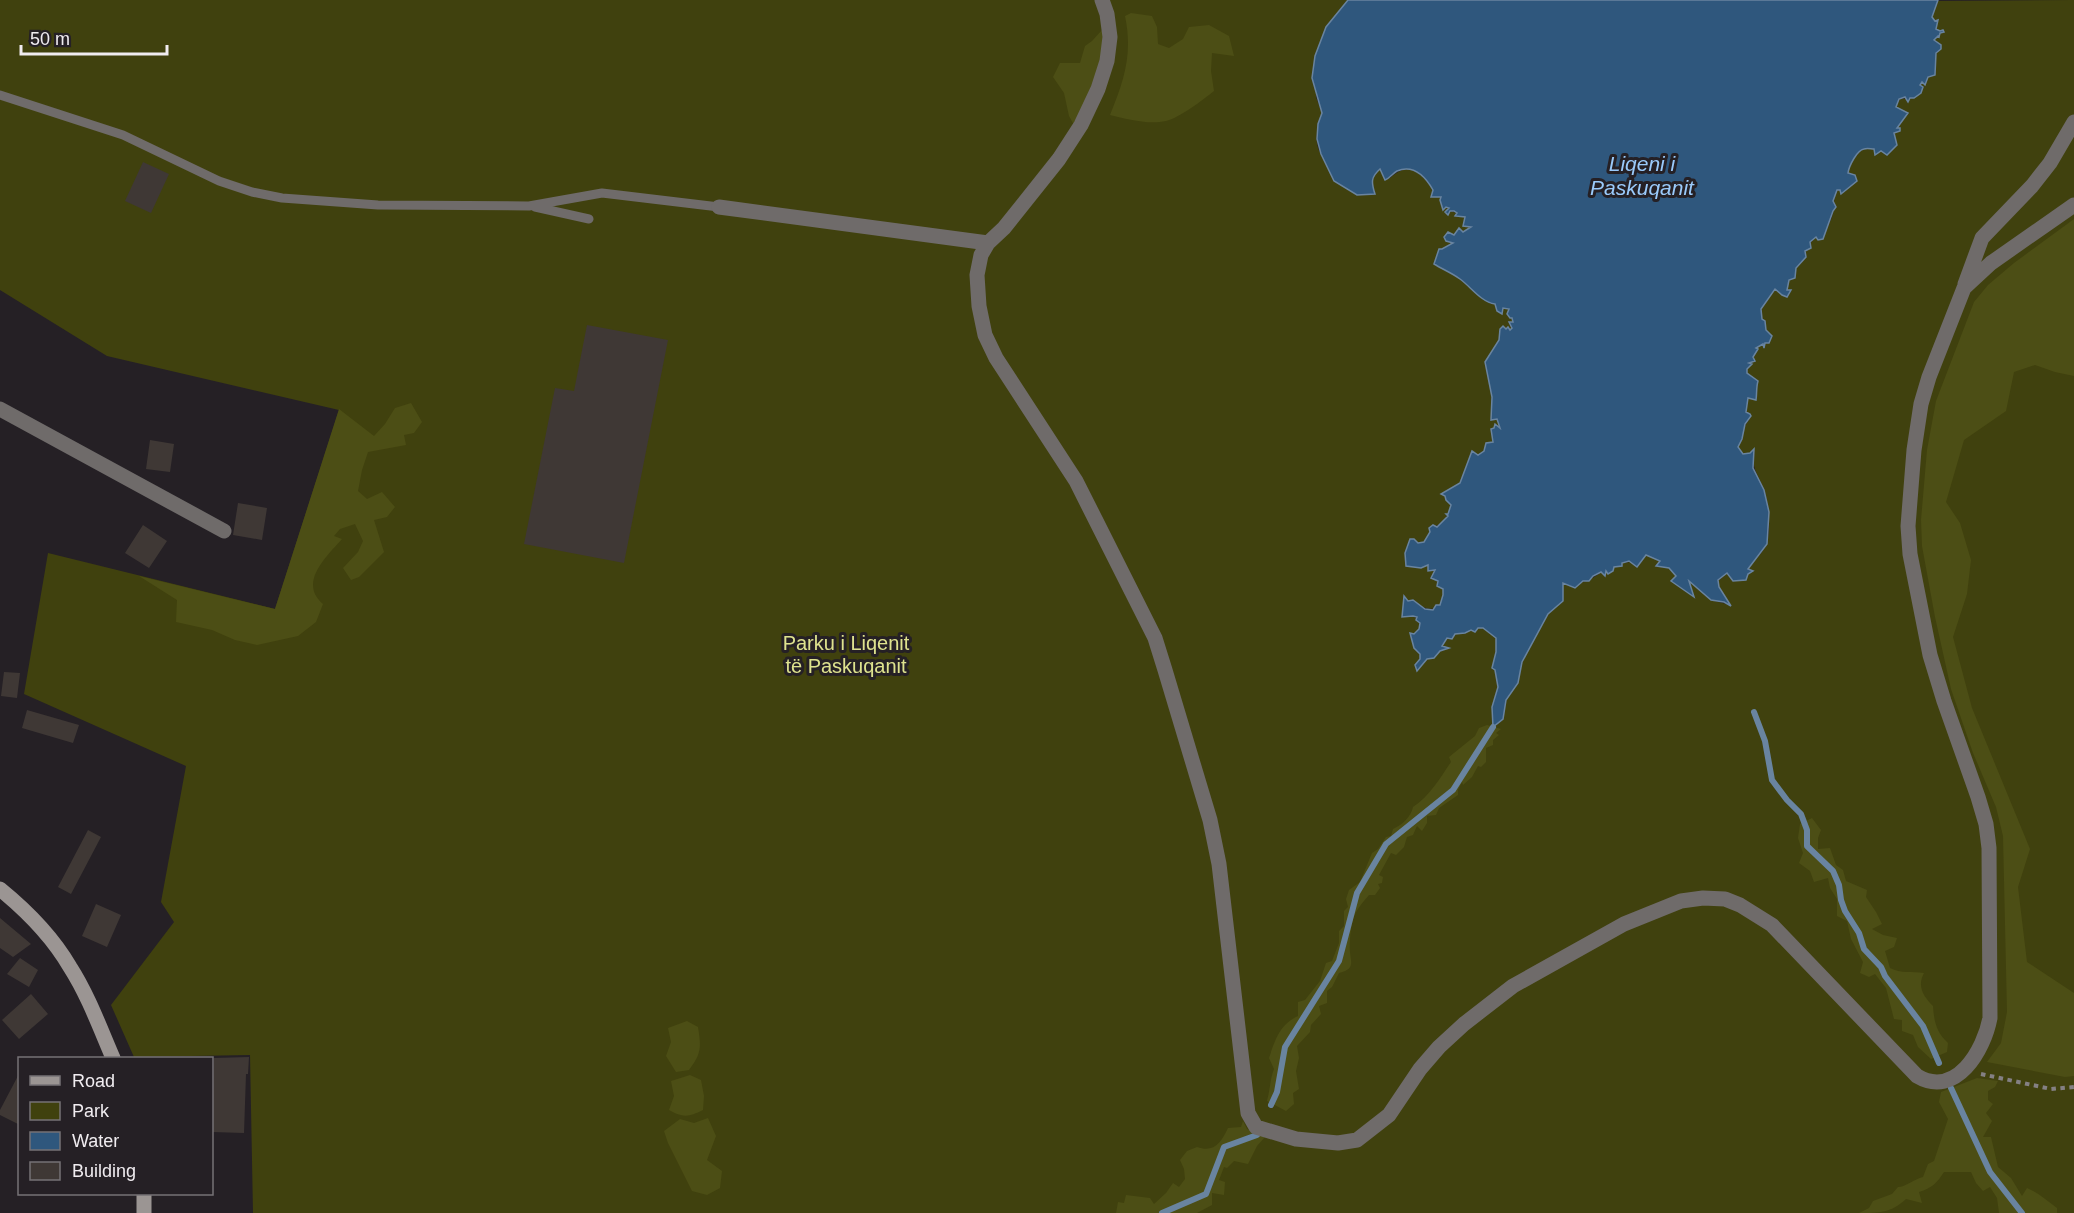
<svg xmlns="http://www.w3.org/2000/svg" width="2074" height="1213" font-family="Arial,sans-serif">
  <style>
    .green { fill: #40410e }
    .forest { fill: #4c4e15 }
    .water { fill: #2f577d; stroke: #6984a0; stroke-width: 1.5 }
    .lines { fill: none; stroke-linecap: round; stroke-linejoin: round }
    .stream { stroke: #6984a0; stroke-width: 6 }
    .building { fill: #3f3835 }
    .path { stroke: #848084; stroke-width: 4; stroke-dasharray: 4.5 4.5; stroke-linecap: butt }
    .lane { stroke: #6f6b6a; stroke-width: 9 }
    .street { stroke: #6f6b6a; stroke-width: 15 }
    .secondary { stroke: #9b9593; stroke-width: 15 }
    .labels { text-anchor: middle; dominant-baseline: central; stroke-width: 6; stroke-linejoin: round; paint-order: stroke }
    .park-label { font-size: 20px; fill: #dee28e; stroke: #252025 }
    .water-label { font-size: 21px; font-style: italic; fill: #9acafb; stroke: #252025 }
  </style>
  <rect width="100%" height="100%" fill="#252025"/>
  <!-- green -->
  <path class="green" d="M0 0H1348L1326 27 1316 97 1322 113C1318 124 1313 143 1321 154 1326 161 1365 186 1375 193 1371 181 1371 176 1381 169L1390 178C1416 155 1424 183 1442 197L1440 200 1443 209 1446 207 1450 208 1446 212 1448 214 1450 211 1457 213 1455 216 1466 217 1465 221 1473 227 1454 235 1448 233 1444 237 1454 243 1442 249 1434 264 1459 278 1491 304H1495L1497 311 1502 313 1503 308 1510 309 1513 322H1510L1513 328 1510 330H1506L1485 362 1492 397 1491 419H1497L1500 429 1496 427 1494 428 1493 442 1486 443 1484 451 1478 456 1472 451 1460 483 1441 494 1445 496 1451 505C1448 517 1442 527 1429 527L1430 532 1424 542 1418 543 1410 539C1419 551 1440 572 1437 586L1443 589C1446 612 1427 614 1413 600L1408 601 1404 597 1402 617C1411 617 1415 614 1420 623L1419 629 1414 634 1411 633 1420 654 1418 670 1427 658 1447 647 1442 646 1447 637 1455 633 1458 634 1478 628H1483L1496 638V652L1492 668 1495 670 1498 687 1492 707 1503 719 1506 700 1518 683 1522 662 1548 614 1563 601V583C1576 587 1591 580 1602 572L1604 575 1606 570 1621 563 1642 561 1646 555 1661 561 1656 566 1669 568 1677 576 1672 581 1694 596 1688 580 1711 600 1730 605 1719 587 1718 581 1727 573 1748 574 1752 571 1748 569C1753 561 1765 551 1767 542 1771 527 1769 505 1764 490 1757 471 1753 473 1753 450L1750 453 1742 454 1738 447C1743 438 1742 427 1749 420L1746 413 1748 398 1756 399C1755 394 1759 387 1756 383 1754 379 1750 377 1747 373L1748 363 1751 361 1755 348 1763 344 1769 343 1772 336 1766 330 1765 321 1762 319 1761 309 1775 289 1788 296 1791 291H1786L1789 280 1795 278 1796 268 1806 257C1803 250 1812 242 1816 236L1818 240 1823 238 1832 217 1835 194 1851 175 1848 173 1850 163 1863 148 1875 149 1878 152 1896 142C1891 129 1902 123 1907 113L1896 107 1900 99 1914 98 1921 93 1920 85 1923 81H1927L1928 77 1935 74 1936 53 1939 45 1934 40 1940 33 1944 32 1936 29 1932 15 1937 1 2074 0V1213H253L250 1055 134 1057 111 1005 174 922 161 902 186 766 24 694 48 553 275 609 339 410 107 356 0 290Z"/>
  <!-- forest -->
  <path class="forest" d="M1131 13 1152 16 1157 27 1158 44 1169 48 1183 39 1189 27 1209 25 1229 36 1234 56 1212 53 1211 71 1214 91C1203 100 1179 118 1166 121 1148 125 1127 119 1110 115 1124 81 1133 54 1125 16Z
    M1102 30C1109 64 1089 96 1074 125L1069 116 1064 93 1053 77 1060 63H1080L1085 46 1092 41Z
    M2074 219V376L2055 372 2035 365 2014 372 2006 411 1964 440 1946 502 1960 523 1971 560 1967 594 1953 637 1972 708 2030 849 2018 887 2027 962 2074 993V1076L2065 1077 1987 1062 2001 1043 2007 1012 2003 836 1996 807 1973 753 1951 689 1935 617 1922 546 1921 520 1927 450 1936 401 1974 302 1988 285 2014 263Z
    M411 403 422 422 414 433 404 435 406 445 368 452 362 470 358 491 367 499 382 492 395 507 387 517 374 520 384 552 359 577 351 580 343 568 358 552 363 541 355 524 340 529 334 536 342 539C326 557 298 583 323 604L316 622 298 636 257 645 235 640 212 630 176 622 177 600 139 576 275 609 339 409 374 436 385 424 395 408Z
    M1487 725 1501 729 1496 733 1499 735 1493 740V745L1486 748V762L1481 767 1478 766 1472 777 1463 785 1462 782 1458 790V795L1439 808 1436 815 1427 816V823L1422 831 1417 826 1413 835 1407 837 1404 847 1396 855 1391 853 1379 875 1383 877 1382 883 1378 884 1380 888 1375 895H1369C1363 902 1356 910 1353 919 1351 925 1349 945 1350 952 1351 963 1355 969 1339 973L1332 987 1327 991V1003L1319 1006 1321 1014 1311 1025 1310 1032 1297 1046 1299 1058 1296 1071 1299 1089 1293 1093 1294 1104 1286 1111 1267 1101C1270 1090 1270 1079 1274 1069L1269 1058C1275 1040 1280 1024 1298 1016V1002L1305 1000 1320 981 1326 963 1332 961 1339 943V931L1344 926V911L1348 907 1346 899 1349 890 1360 882 1372 853 1378 849 1386 837 1391 836 1393 829C1402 825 1411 817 1413 807 1429 797 1440 778 1451 762L1449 757 1475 736 1479 728Z
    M1812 818 1821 830 1818 838V849L1830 848 1836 865 1843 870 1846 881 1867 890 1866 897 1876 912 1882 924 1872 929 1883 935 1897 938 1894 947 1885 951 1890 968C1901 974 1912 971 1924 973 1917 986 1923 996 1933 1006 1934 1021 1936 1032 1948 1043L1947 1052 1931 1059 1918 1047 1913 1035 1902 1031V1020L1894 1019 1886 988 1875 974 1869 977 1860 973 1863 962 1851 939 1847 921 1837 916V899L1830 888 1828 878 1814 882 1810 871 1799 863 1803 853 1798 838 1800 824Z
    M687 1021 698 1027C701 1047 702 1053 689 1070L676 1072 666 1056 671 1042 668 1028Z
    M690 1075 701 1080 704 1096 703 1110C689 1117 683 1118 669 1110L674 1096 671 1081Z
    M1977 1078 1998 1081 1995 1087 1988 1091V1100L1993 1104 1986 1113 1992 1121 1983 1137H1991L1998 1167 2011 1178 2022 1196 2027 1188C2039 1193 2047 1201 2057 1208V1213H1999L1997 1198 1990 1187 1983 1191 1976 1183 1971 1172H1944C1937 1183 1932 1188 1919 1192L1922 1203 1906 1199C1891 1213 1880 1213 1859 1213L1869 1208 1873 1201 1892 1194 1898 1187C1906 1187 1914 1179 1923 1177L1928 1164 1934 1161 1948 1119 1939 1102 1941 1092Z
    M708 1118 716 1136 707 1160 722 1171 720 1188 707 1195 692 1191 668 1143 664 1131 680 1119 694 1123Z
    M1243 1121 1247 1129 1265 1137 1257 1146 1248 1164 1234 1161 1227 1168 1224 1167 1219 1180 1225 1182 1224 1195 1212 1193V1205L1197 1213H1116L1118 1202 1124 1203 1126 1195 1150 1198 1154 1204 1166 1193 1173 1183 1179 1187 1185 1179 1184 1169 1180 1160 1187 1151 1197 1147C1214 1153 1221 1143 1228 1128L1241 1127Z"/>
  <!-- water -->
  <path class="water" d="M1348 0H1938L1932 17 1935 21 1938 20 1936 29 1940 31 1943 30 1944 32 1940 33 1939 37 1938 36 1934 40 1941 45V49L1936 53 1935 75 1928 77 1925 85 1922 82 1920 85 1923 87 1921 93 1914 98H1910L1908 102 1905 97 1899 99 1896 107 1908 113 1897 128H1900V131L1894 133 1897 145 1887 155 1881 151 1875 155 1874 149C1871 149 1867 148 1864 149 1857 150 1849 166 1848 173L1855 175 1857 181 1841 194 1840 190H1837L1833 201 1836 207 1833 211 1823 239 1818 240 1816 237 1810 242 1811 248 1805 251 1806 257 1796 268 1795 278 1789 280 1787 290H1791L1787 297 1782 295 1775 289 1761 309 1762 319 1765 321 1766 330 1772 336 1769 343H1765L1764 348 1763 344 1756 348 1758 349 1753 357 1755 361 1749 363 1752 364 1747 369V373L1758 381C1756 388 1757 394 1756 400L1748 398 1746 412 1750 414 1751 416 1745 424 1742 439 1738 447 1743 454 1750 453 1754 449 1753 468 1764 490 1769 512 1767 544 1748 569 1753 571 1748 574 1746 580 1733 581 1727 573 1718 580 1719 587 1731 606 1724 602 1711 600 1689 581 1694 597 1671 581 1676 576 1669 568 1656 566 1660 561 1646 555 1637 567 1629 561 1622 563V566L1614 567 1613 571 1608 574 1606 571 1605 576 1601 572 1593 576 1589 581H1583L1575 588 1563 583V601L1548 614 1522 662 1518 683 1506 700 1503 719 1493 727 1492 707 1498 687 1495 670 1492 668 1496 652V638L1483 628H1478L1475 632 1471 630 1465 633 1455 634 1452 639 1447 638 1442 646 1449 648 1440 651 1434 658 1427 659 1417 671 1415 665 1420 659V654L1414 648 1410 633 1414 634 1419 629 1420 623 1416 620 1417 617 1413 616 1402 617 1404 596 1408 601 1413 600 1425 609 1433 610 1436 605H1440L1443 595V589L1437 586 1438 581 1431 578 1435 570 1428 571V565L1421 568 1406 566 1405 553 1410 539H1414L1418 543 1424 542 1430 532 1429 528 1433 525 1437 527 1448 516 1446 514H1448L1451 505 1446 500 1445 496 1441 494 1460 483 1472 451 1478 455 1484 451 1486 443 1493 442 1491 429 1494 428 1495 424 1500 428 1497 419 1491 420 1492 397 1485 362 1499 340 1500 329 1503 326 1506 329 1508 327 1510 330 1512 328 1509 322H1513L1512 318H1510L1507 314 1509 309 1503 308 1502 314 1497 311 1495 304C1481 302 1471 287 1460 279 1452 273 1442 269 1434 264L1439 249H1442L1453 243 1446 241 1444 237 1448 232 1454 235 1459 228 1463 232 1471 227 1463 226 1465 217 1455 216 1457 213 1454 211H1450L1448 215 1445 212 1449 208 1446 207 1443 210 1440 200 1441 197H1431L1433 190C1425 176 1414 164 1397 171 1393 173 1390 178 1385 180L1380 169C1371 177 1371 182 1375 194L1357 195 1334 181 1321 154 1317 139 1318 124 1322 113 1312 78 1315 56 1326 27Z"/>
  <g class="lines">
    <!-- stream -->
    <path class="stream" d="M1754 712 1765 741 1772 780 1787 800 1801 814 1807 830V846L1833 871 1839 885 1841 900 1845 911 1859 933 1864 949 1881 967 1885 976 1923 1026 1939 1063
      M1951 1088 1990 1172 2022 1213
      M1271 1105 1277 1092 1285 1047 1339 961 1357 893 1386 844 1453 790 1493 727
      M1162 1213 1206 1194 1224 1147 1257 1135"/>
  </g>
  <!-- building -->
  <path class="building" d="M143 162 169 174 151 213 125 201Z
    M587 325 668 340 624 563 524 544 555 388 574 391Z
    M150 440 174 444 170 472 146 469Z
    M238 503 267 508 262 540 233 535Z
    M143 525 167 541 149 568 125 553Z
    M4 672 20 673 17 698 1 696Z
    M27 710 79 725 73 743 22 728Z
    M88 830 101 837 71 894 58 887Z
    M96 904 121 915 107 947 82 936Z
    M0 918 31 944 13 957 0 948Z
    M20 958 38 970 29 987 7 974Z
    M31 994 48 1014 19 1039 2 1020Z
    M249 1057 248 1074H246L244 1133 212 1132 214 1058Z
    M20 1072V1125L0 1115V1110Z"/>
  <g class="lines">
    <!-- path -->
    <path class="path" d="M1981 1074 2051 1089 2074 1087"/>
    <!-- lane -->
    <path class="lane" d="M0 95 123 135 219 181 252 192 282 198 378 205 529 206 602 193 719 207
      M535 207 589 219"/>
    <!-- street -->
    <path class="street" d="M1102 0 1107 14 1110 37 1107 61 1098 89 1081 125 1059 159 1004 228 988 243 981 255 977 275 979 306 985 335 996 358 1076 481 1155 638 1165 670 1210 820 1219 864 1248 1113 1256 1127 1296 1139 1338 1143 1357 1140 1389 1115 1420 1069 1439 1047 1464 1024 1513 986 1624 924 1681 901 1703 898 1725 899 1740 905 1772 925 1917 1076C1956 1099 1984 1050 1990 1018L1989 848 1986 824 1978 797 1944 701 1930 655 1910 554 1908 526 1914 450 1921 404 1929 377 1964 288 1991 263 2074 205
      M719 207 988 243
      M1965 284 1982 238 2032 186 2050 163 2074 122
      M0 409 224 531"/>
    <!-- secondary -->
    <path class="secondary" d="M0 889C27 911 52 936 70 967 88 995 100 1028 113 1058
      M144 1213V1194"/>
  </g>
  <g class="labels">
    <!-- park labels -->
    <g class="park-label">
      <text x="846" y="643">Parku i Liqenit<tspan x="846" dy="23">të Paskuqanit</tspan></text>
    </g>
    <!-- water labels -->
    <g class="water-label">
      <text x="1642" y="163">Liqeni i<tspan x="1642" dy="24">Paskuqanit</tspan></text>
    </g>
  </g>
  <!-- legend -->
  <rect x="18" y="1057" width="195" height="138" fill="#252025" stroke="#767276" stroke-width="1.5"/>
  <rect x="30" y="1076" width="30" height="9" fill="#9b9593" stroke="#767276" stroke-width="1.5"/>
  <text x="72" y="1087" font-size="18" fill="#f0ecf0">Road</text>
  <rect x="30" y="1102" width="30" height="18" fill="#40410e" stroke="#767276" stroke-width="1.5"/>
  <text x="72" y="1117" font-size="18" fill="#f0ecf0">Park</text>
  <rect x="30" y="1132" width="30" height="18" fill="#2f577d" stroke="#767276" stroke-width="1.5"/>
  <text x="72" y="1147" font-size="18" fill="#f0ecf0">Water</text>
  <rect x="30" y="1162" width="30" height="18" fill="#3f3835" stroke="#767276" stroke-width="1.5"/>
  <text x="72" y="1177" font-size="18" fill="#f0ecf0">Building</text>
  <!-- scale -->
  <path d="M21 45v9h146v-9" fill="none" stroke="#f0ecf0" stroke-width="3"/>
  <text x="30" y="45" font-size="18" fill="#f0ecf0" stroke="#252025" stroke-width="4.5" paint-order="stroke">50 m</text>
</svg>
